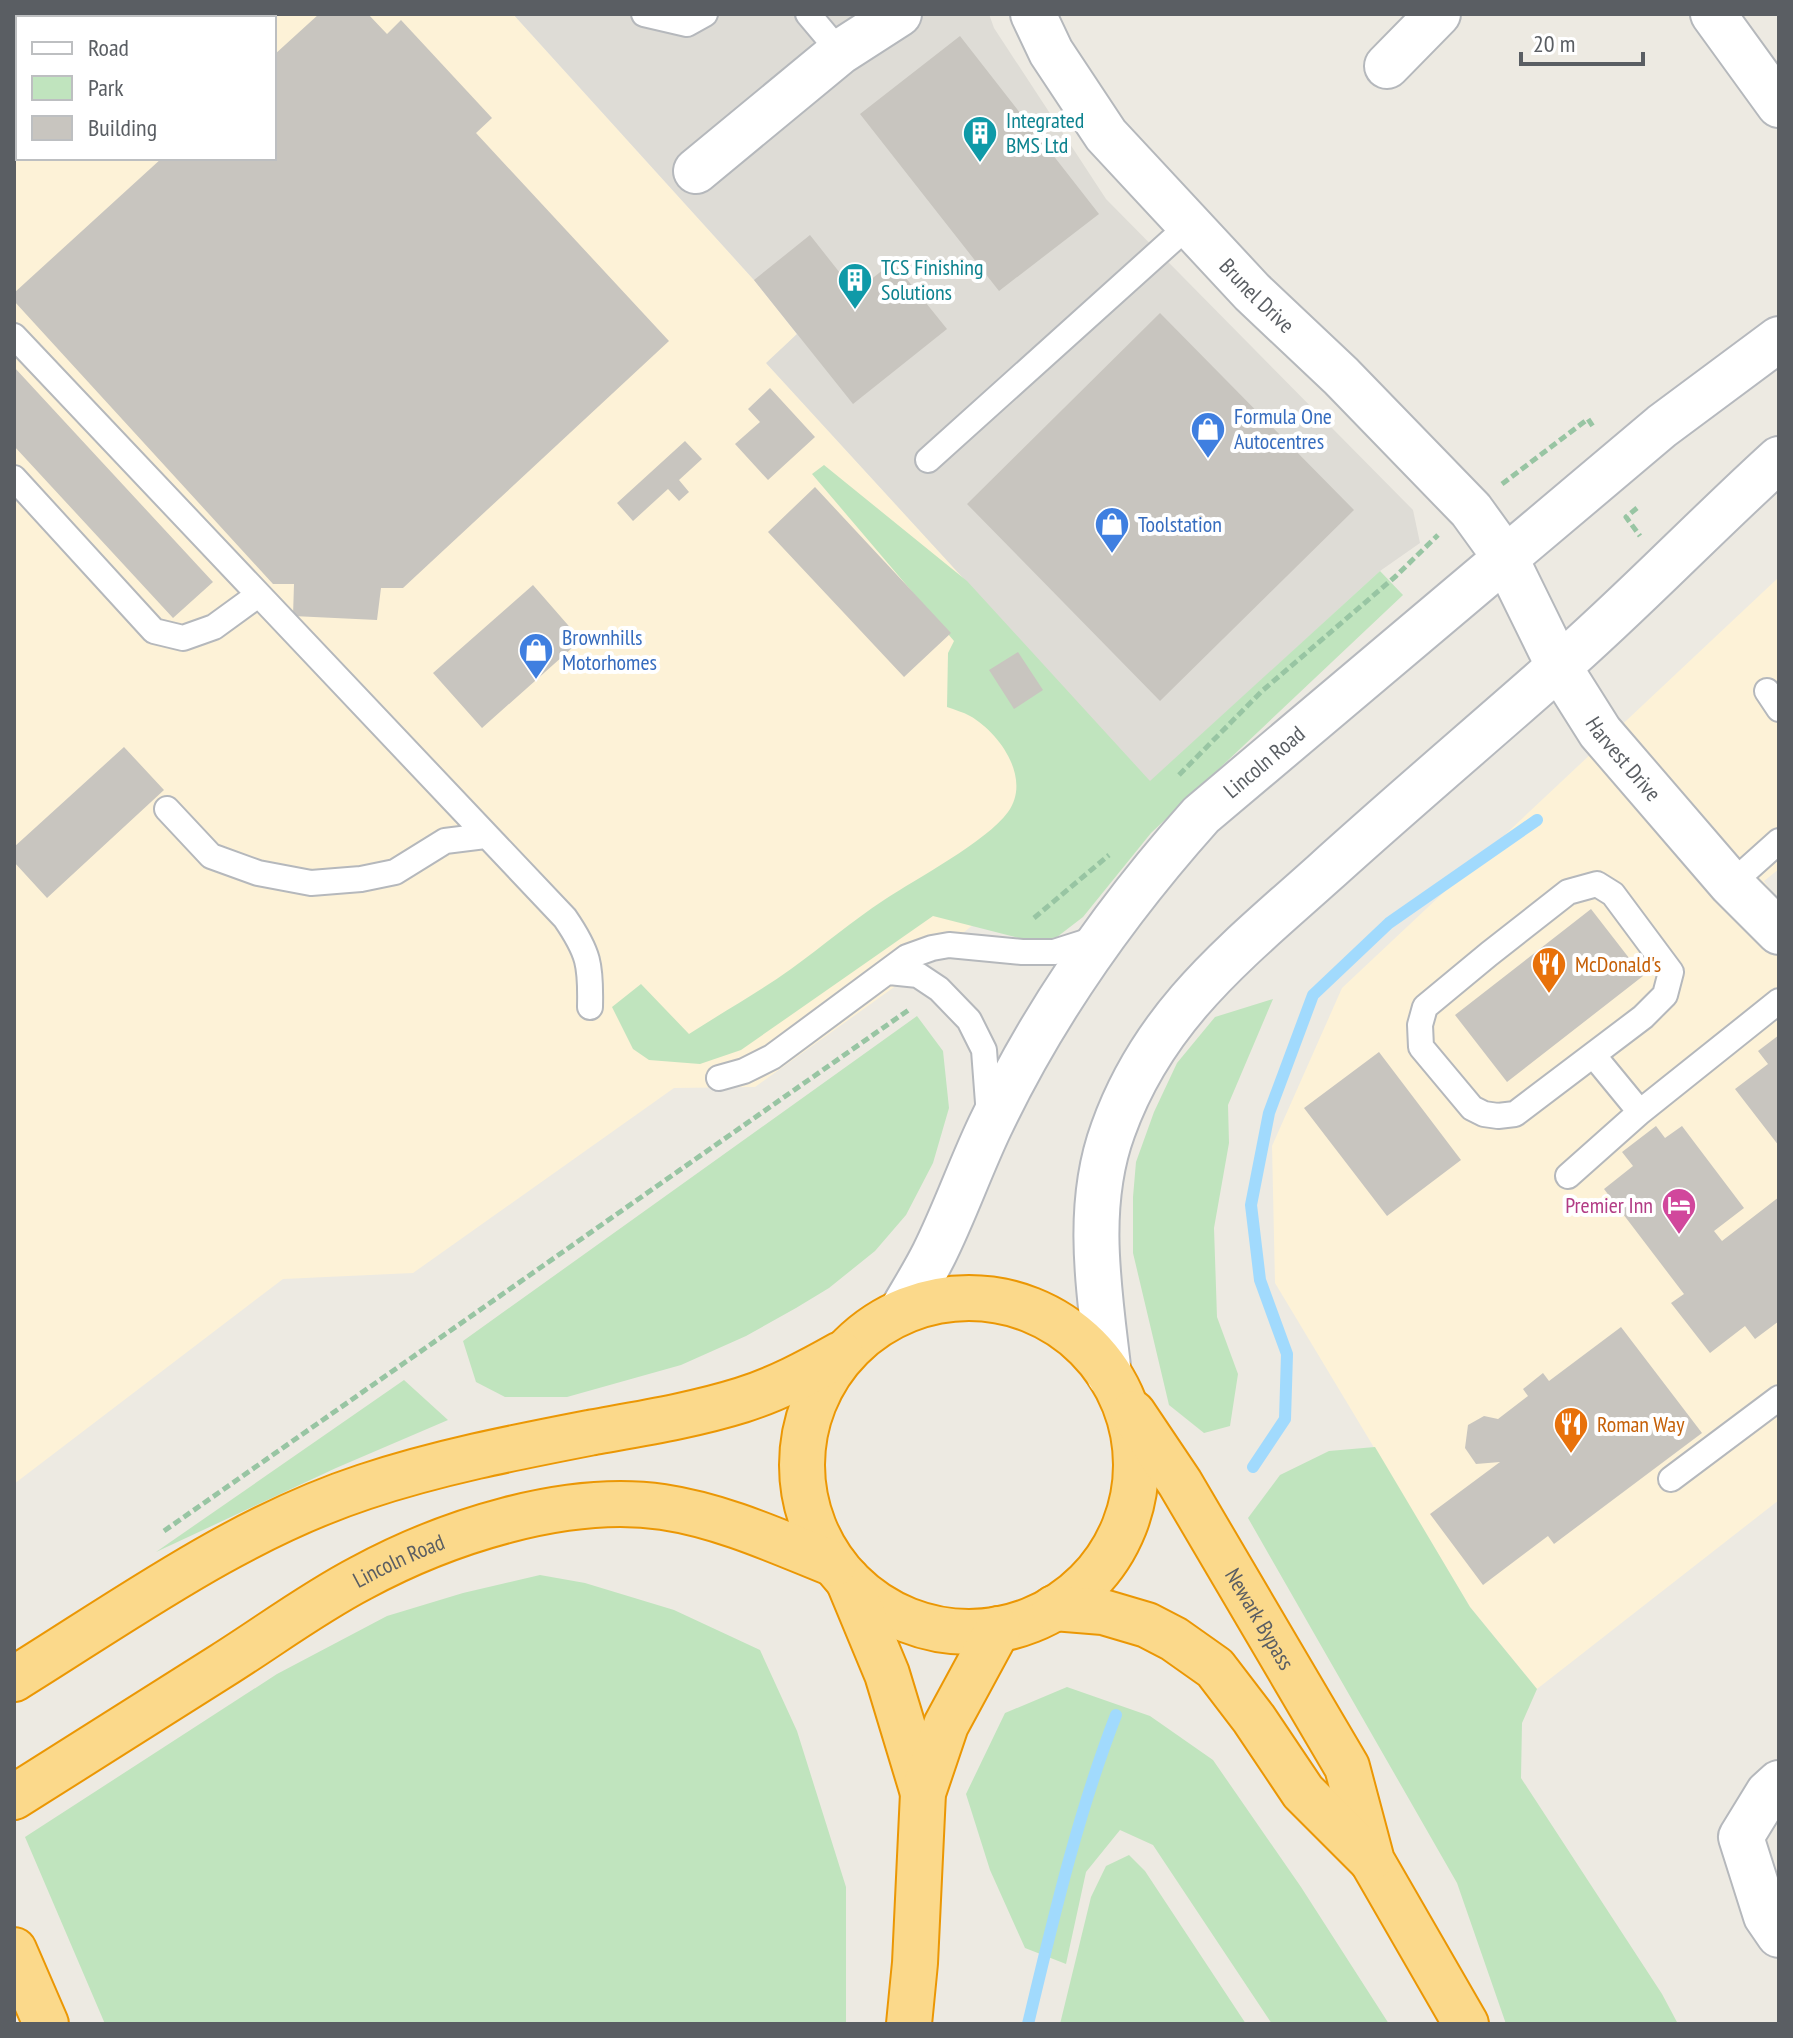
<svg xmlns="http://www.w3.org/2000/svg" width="1793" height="2038" font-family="'PT Sans Narrow',sans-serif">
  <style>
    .commercial { fill: #fdf2d7; fill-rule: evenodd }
    .industrial { fill: #dedcd6 }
    .green { fill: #c0e4be }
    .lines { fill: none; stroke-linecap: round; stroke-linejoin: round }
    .stream { stroke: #a1dafd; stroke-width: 12 }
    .building { fill: #c8c5bf }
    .lane-casing { stroke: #b5b8bc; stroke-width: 28 }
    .street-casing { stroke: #b5b8bc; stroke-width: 48 }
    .secondary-casing { stroke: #b6b9be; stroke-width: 48 }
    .highway-casing { stroke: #eb9704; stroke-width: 48 }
    .path { stroke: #98c5a3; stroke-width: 5; stroke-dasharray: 8 4; stroke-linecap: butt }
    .lane { stroke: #fff; stroke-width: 24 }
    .street { stroke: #fff; stroke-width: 44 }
    .secondary { stroke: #fff; stroke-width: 44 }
    .highway { stroke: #fbd98b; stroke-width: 44 }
    .labels { text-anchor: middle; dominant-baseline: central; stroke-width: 8; stroke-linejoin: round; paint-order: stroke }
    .culture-label { font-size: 22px; fill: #0d838f; stroke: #fff; text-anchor: start }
    .street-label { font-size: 22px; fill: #5a5e63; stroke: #fff }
    .shop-label { font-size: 22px; fill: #366cbe; stroke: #fff; text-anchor: start }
    .food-label { font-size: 22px; fill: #c56008; stroke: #fff; text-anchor: start }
    .hotel-label { font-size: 22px; fill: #b23c85; stroke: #fff; text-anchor: end }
  </style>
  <rect width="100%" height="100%" fill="#edeae2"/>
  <!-- commercial -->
  <path class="commercial" d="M14 14H513L754 280 797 334 767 364 1150 782 911 975 755 1087 674 1088 413 1273 283 1279 14 1484ZM18 18H274V158H18Z
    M1779 577V869L1764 881 1779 902V1500L1537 1689 1470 1607 1275 1283 1272 1146 1342 988Z"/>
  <!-- industrial -->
  <path class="industrial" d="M513 14H989L994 28 1106 199 1413 510 1420 543 1380 571 1150 782 766 363 797 334 754 280Z"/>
  <!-- green -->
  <path class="green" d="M824 465 967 581 1150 781 1380 571 1403 595 1151 833 1083 917 1057 937 1042 940H1027L933 916 741 1050 700 1064 649 1060 633 1049 612 1007 641 984 689 1034C723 1012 759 992 791 969 823 946 852 921 884 900 917 878 986 842 1008 812 1032 779 1000 733 970 716 963 712 955 710 947 707L948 653 954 641 812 474Z
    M1273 999 1228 1105 1229 1143 1214 1228 1217 1317 1238 1374 1230 1426 1204 1433 1169 1405 1133 1253V1197L1136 1162 1154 1112 1177 1063 1215 1017Z
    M917 1016 943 1051 949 1108 933 1163 906 1215 875 1251 829 1288 796 1308 746 1336 681 1365 567 1397H505L476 1382 463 1341Z
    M404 1380 448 1420 336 1468 156 1552Z
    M1375 1447 1470 1607 1537 1689 1522 1723 1521 1778 1662 1994 1678 2024H1506L1457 1883 1248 1518 1280 1475 1329 1451Z
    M540 1575 585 1583 674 1610 760 1650 797 1731 846 1887V2024H105L25 1837 277 1674 387 1616 463 1593Z
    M1067 1687 1150 1716 1213 1760 1301 1887 1389 2024H1272L1153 1845 1120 1830 1086 1872 1066 1964 1025 1948 990 1870 966 1794 1005 1713Z
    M1129 1855 1145 1871 1246 2024H1060L1091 1897 1106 1866Z"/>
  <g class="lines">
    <!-- stream -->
    <path class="stream" d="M1253 1467 1285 1419 1287 1354 1260 1280 1251 1205 1269 1113 1313 995 1389 923 1537 820
      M1028 2024C1053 1920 1077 1816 1116 1715"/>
  </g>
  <!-- building -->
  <path class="building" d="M319 14H368L387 34 401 20 492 118 476 133 669 341 403 588H381L377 620 293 616 294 584H273L14 301V293L162 158H274V55Z
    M960 36 1099 214 999 291 860 114Z
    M810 235 855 292 893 262 947 329 853 404 754 280Z
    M1160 313 1354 510 1160 701 967 504Z
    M14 367 213 582 173 618 14 446Z
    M770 388 815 437 768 480 735 444 760 422 748 409Z
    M685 441 702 459 679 480 689 492 679 501 668 489 633 521 617 503Z
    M815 487 951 633 904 677 768 532Z
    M533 585 581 640 482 728 433 673Z
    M1018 652 1043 690 1014 709 989 670Z
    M124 747 164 790 47 898 14 862V847Z
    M1591 909 1643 976 1507 1082 1455 1015Z
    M1779 1035V1146L1735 1089 1768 1064 1758 1051Z
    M1379 1052 1461 1160 1387 1216 1304 1108Z
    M1656 1126 1665 1138 1682 1126 1744 1208 1714 1231 1722 1241 1779 1197V1321L1755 1339 1745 1326 1710 1353 1671 1303 1684 1294 1604 1189 1633 1166 1622 1152Z
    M1621 1327 1702 1433 1554 1544 1548 1536 1483 1585 1430 1514 1500 1462 1476 1464 1465 1448 1468 1425 1484 1416 1498 1419 1528 1396 1523 1389 1543 1373 1549 1381Z"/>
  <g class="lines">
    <!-- lane casing -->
    <g class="lane-casing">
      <path id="lane" d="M644 14 687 24 705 14
        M808 14 840 52
        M14 336 565 918C589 953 591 965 590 1007
        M928 460 1188 226
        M14 478 154 631 183 638 214 627 258 595
        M1767 691 1779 709
        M167 809 211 856 258 873 311 883 361 879 395 872 445 841 485 836
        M1597 884 1613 894 1671 972 1665 995 1643 1017 1515 1114 1498 1116 1484 1114 1472 1108 1421 1047 1420 1025 1425 1007 1489 954 1568 892Z
        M1731 884 1779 841
        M889 972 918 975 939 989 969 1020 984 1050 989 1116
        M1594 1056 1640 1112
        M719 1078 744 1071 772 1057 907 957 932 948 949 945 1022 952H1054L1098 938
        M1568 1176 1640 1112 1779 1001
        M1671 1479 1779 1398"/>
    </g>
    <!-- street casing -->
    <g class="street-casing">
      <g id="street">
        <path id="s1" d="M1033 14 1051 52 1106 135 1252 292 1341 376 1471 510 1505 557 1559 667 1600 732 1731 884 1779 932"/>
        <path d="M1713 14 1779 105"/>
        <path d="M1387 66 1438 14"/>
        <path d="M696 171 840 52 899 14"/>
        <path d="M1779 1783 1768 1793 1741 1837 1766 1916 1779 1935"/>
      </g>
    </g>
    <!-- secondary casing -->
    <g class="secondary-casing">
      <g id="secondary">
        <path id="s2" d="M901 1312C912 1293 924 1274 934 1254 955 1212 970 1168 990 1126 1044 1012 1117 909 1201 815L1662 426 1779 339"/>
        <path d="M1109 1375C1100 1295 1084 1209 1113 1130 1154 1015 1236 952 1324 873 1400 804 1478 738 1555 670 1632 603 1703 528 1779 459"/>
      </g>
    </g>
    <!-- highway casing -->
    <g class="highway-casing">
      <g id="highway">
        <circle cx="969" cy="1465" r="167"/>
        <path id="s3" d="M1133 1413 1180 1483 1347 1767 1372 1861 1466 2024"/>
        <path d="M848 1580 887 1674 923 1793"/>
        <path d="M1054 1608 1103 1612 1147 1625 1174 1639 1215 1668 1254 1719 1303 1792 1370 1859"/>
        <path d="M14 1679C127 1609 237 1529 364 1487 439 1462 517 1447 594 1432 644 1423 694 1415 742 1400 777 1389 809 1372 841 1354"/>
        <path id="s4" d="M14 1797C84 1753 153 1709 223 1665 269 1636 313 1603 361 1578 446 1532 566 1493 663 1507 723 1516 779 1542 834 1564"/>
        <path d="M14 1950 46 2024"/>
        <path d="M909 2024 915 1963 923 1793 946 1725 998 1629"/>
      </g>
    </g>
    <!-- path -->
    <path class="path" d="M1502 484 1588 419 1594 428
      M1637 508 1626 517 1640 536
      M1179 775 1262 691 1396 576 1438 535
      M1034 918 1109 855
      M164 1531 910 1009"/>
    <!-- lane -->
    <use href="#lane" class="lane"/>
    <!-- street -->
    <use href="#street" class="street"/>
    <!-- secondary -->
    <use href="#secondary" class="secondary"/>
    <!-- highway -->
    <use href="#highway" class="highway"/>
  </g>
  <!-- icons -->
  <defs>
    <g id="building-pin" transform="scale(1.8)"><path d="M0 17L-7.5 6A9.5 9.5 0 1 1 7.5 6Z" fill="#0f9aa8" stroke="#fff"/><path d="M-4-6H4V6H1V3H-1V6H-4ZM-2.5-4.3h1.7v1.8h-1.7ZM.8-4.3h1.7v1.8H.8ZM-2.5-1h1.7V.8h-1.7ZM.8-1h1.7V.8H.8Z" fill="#fff"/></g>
    <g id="shop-pin" transform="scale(1.8)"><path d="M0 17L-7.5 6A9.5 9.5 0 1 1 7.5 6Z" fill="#3f7fe0" stroke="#fff"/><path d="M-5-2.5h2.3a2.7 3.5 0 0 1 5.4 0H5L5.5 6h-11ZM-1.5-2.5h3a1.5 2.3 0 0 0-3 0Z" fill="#fff"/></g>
    <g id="restaurant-pin" transform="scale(1.8)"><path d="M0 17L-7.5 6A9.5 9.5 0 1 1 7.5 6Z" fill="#e8710a" stroke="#fff"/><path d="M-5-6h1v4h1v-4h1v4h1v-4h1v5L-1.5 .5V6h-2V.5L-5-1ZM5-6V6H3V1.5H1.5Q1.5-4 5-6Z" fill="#fff"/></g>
    <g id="hotel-pin" transform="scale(1.8)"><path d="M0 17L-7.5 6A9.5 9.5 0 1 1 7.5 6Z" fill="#d1479c" stroke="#fff"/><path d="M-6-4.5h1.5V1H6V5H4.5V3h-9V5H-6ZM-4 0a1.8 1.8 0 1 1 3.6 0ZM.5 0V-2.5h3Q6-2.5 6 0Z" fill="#fff"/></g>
  </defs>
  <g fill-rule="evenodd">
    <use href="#building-pin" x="980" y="133"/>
    <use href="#building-pin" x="855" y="280"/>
    <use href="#shop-pin" x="1208" y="429"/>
    <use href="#shop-pin" x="1112" y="524"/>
    <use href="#shop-pin" x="536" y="650"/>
    <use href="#restaurant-pin" x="1549" y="964"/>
    <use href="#hotel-pin" x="1679" y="1205"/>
    <use href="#restaurant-pin" x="1571" y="1424"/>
  </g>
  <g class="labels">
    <!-- culture labels -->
    <g class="culture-label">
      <text x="1006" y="120">Integrated<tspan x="1006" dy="25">BMS Ltd</tspan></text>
      <text x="881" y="267">TCS Finishing<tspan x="881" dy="25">Solutions</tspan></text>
    </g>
    <!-- street labels -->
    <g class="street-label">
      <text stroke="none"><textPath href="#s1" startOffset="362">Brunel Drive</textPath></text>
      <text stroke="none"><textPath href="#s1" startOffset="958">Harvest Drive</textPath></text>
      <text stroke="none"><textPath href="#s2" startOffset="666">Lincoln Road</textPath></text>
      <text stroke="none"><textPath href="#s4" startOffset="452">Lincoln Road</textPath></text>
      <text stroke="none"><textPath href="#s3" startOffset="242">Newark Bypass</textPath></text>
    </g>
    <!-- shop labels -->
    <g class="shop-label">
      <text x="1234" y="416">Formula One<tspan x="1234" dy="25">Autocentres</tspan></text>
      <text x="1138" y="524">Toolstation</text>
      <text x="562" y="637">Brownhills<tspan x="562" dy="25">Motorhomes</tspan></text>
    </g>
    <!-- food labels -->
    <g class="food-label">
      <text x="1575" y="964">McDonald's</text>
      <text x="1597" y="1424">Roman Way</text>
    </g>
    <!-- hotel labels -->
    <g class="hotel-label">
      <text x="1653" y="1205">Premier Inn</text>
    </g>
  </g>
  <!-- border -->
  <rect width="1793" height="2038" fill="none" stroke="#5a5e63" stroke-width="32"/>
  <!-- legend -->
  <rect x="16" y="16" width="260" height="144" fill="#ffffff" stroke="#bdbfc1" stroke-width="2"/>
  <rect x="32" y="42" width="40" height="12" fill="#ffffff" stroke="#bdbfc1" stroke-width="2"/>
  <text x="88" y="56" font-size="24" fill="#5a5e63">Road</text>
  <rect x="32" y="76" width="40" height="24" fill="#c0e4be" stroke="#bdbfc1" stroke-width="2"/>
  <text x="88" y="96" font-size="24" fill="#5a5e63">Park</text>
  <rect x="32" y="116" width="40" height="24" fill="#c8c5bf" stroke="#bdbfc1" stroke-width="2"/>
  <text x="88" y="136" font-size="24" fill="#5a5e63">Building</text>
  <!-- scale -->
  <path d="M1521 52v12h122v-12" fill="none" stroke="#5a5e63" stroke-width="4"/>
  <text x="1533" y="52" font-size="24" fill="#5a5e63" stroke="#ffffff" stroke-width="6" paint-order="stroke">20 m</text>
</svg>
